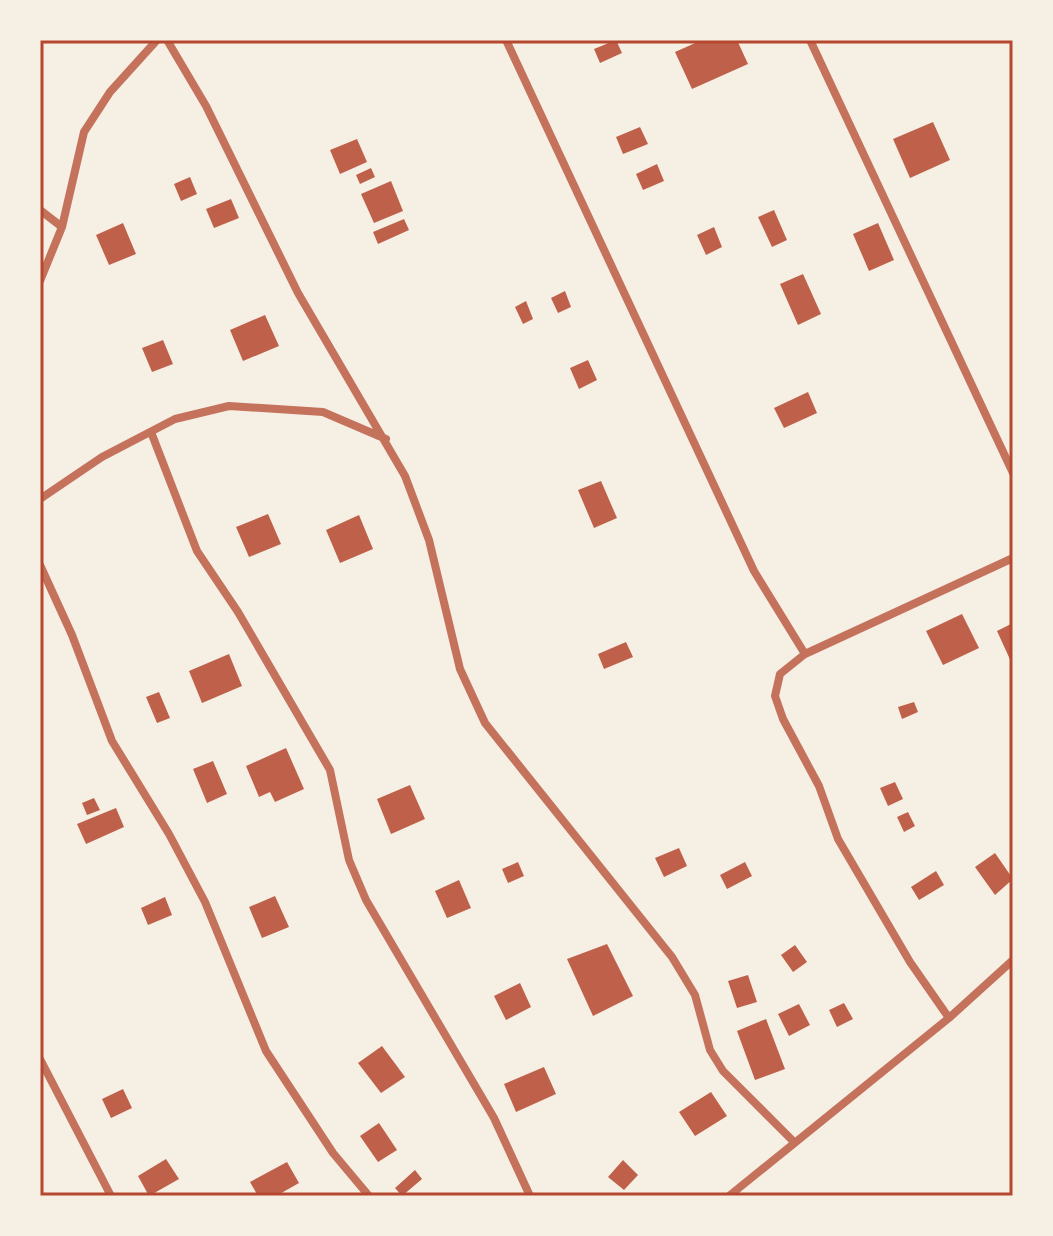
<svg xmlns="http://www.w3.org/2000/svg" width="1053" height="1236" font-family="'Times New Roman',serif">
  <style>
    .building { fill: #bf614a }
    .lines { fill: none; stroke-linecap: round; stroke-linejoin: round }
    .minor { stroke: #c5725c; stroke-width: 8 }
    .neatline { fill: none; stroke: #b5482f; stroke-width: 3 }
  </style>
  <rect width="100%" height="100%" fill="#f6efe4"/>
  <!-- building -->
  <path class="building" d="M616 40 622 53 600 63 594 49Z
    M702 40H737L748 64 692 89 675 52Z
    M933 122 950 160 910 178 893 139Z
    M640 127 648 144 623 154 616 137Z
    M357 139 367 162 340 174 330 150Z
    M657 164 664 181 643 190 636 174Z
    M371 168 375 177 360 184 356 175Z
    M190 177 197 194 181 201 174 184Z
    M391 181 403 211 374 223 361 194Z
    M231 199 239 218 214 228 206 209Z
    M774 210 787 240 772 247 758 217Z
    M404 219 409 230 378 244 373 232Z
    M123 223 136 254 109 265 96 235Z
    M878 223 894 260 869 271 853 234Z
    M714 227 722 247 706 255 697 235Z
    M803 274 821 314 798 325 780 284Z
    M565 291 571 307 558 313 551 298Z
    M526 301 533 319 523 324 515 307Z
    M265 315 279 346 243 361 230 330Z
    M163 340 173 364 152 372 142 348Z
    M588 360 597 380 579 389 570 368Z
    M808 392 817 413 784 428 774 408Z
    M601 481 617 518 594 528 578 490Z
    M268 514 281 544 249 557 236 527Z
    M359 515 373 549 340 563 326 530Z
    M962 614 979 648 943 665 926 631Z
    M1013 623V666L997 631Z
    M626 642 633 657 604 669 598 654Z
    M229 654 242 686 202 703 189 671Z
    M159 692 170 718 157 723 146 697Z
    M914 702 918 712 902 719 898 707Z
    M286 748 304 789 275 802 270 792 259 797 246 766Z
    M213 761 227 794 207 803 193 769Z
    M895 782 903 799 888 806 880 788Z
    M410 785 425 819 391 834 377 799Z
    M94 798 100 810 87 815 82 803Z
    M116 808 124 827 86 844 77 824Z
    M908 812 915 826 904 832 897 817Z
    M679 848 687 866 664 877 655 858Z
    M995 853 1013 879 995 895 975 867Z
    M518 862 524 876 508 883 502 869Z
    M745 862 752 876 727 889 720 875Z
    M936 871 944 885 919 900 911 887Z
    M459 880 471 908 447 918 435 891Z
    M275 896 289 927 262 938 249 907Z
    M165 897 172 915 148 925 141 908Z
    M607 944 633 996 593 1016 567 959Z
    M795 945 807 962 793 972 781 955Z
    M748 975 757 1002 737 1008 728 981Z
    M520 983 531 1007 506 1020 494 996Z
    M844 1003 853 1019 837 1027 829 1010Z
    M799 1004 810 1025 789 1036 778 1014Z
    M766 1019 785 1069 755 1080 737 1031Z
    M382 1046 405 1077 381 1093 358 1063Z
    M544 1067 556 1094 516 1112 504 1084Z
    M123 1089 132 1108 111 1118 102 1099Z
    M711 1092 727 1116 695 1136 679 1112Z
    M379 1123 397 1150 378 1162 360 1136Z
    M166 1159 179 1179 149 1196 138 1176Z
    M623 1160 638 1175 624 1190 608 1177Z
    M287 1162 299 1183 276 1196H258L250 1182Z
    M415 1170 422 1179 402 1196 395 1188Z"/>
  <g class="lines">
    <!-- minor -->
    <path class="minor" d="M167 40 206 106 298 293 405 476 429 540 460 669 485 723 672 957 695 995 710 1050 723 1071 794 1142
      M506 40 754 571 805 654
      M810 40 1013 473
      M40 210 62 227
      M40 281 62 227 84 132 110 92 157 40
      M151 432 197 551 238 612 330 770 349 860 366 900 494 1118 530 1196
      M40 499 102 457 175 419 229 406 323 412 386 439
      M40 565 72 635 112 741 169 834 205 902 266 1051 333 1153 369 1196
      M949 1018 910 962 838 839 819 786 783 719 775 696 780 674 805 654 1013 558
      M40 1059 111 1196
      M729 1196 949 1018 1013 960"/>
  </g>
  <!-- border -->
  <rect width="1053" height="1236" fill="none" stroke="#f6efe4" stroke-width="84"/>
  <rect x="42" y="42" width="969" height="1152" class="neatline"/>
</svg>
